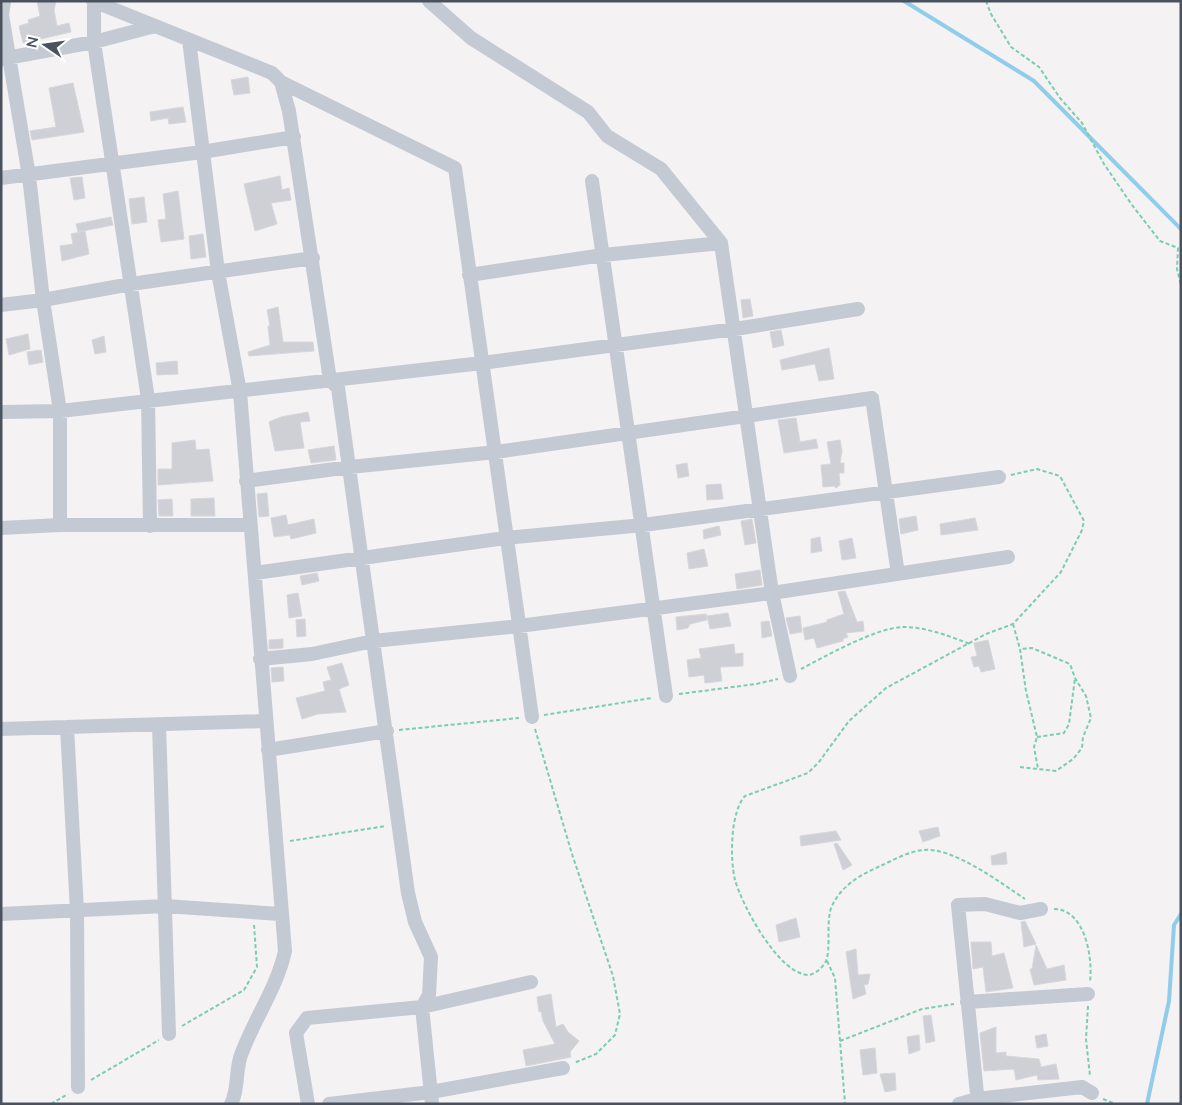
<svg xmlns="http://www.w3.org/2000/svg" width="1182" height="1105" font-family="Lato,sans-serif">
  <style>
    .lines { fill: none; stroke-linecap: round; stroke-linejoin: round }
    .stream { stroke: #91cdeb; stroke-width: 4 }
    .building { fill: #cfd0d6; stroke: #d6d7dd }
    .path { stroke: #7bcdaf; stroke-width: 2; stroke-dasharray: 4 2.5; stroke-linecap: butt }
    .street { stroke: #c3cad3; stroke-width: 14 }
  </style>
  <rect width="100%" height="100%" fill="#f4f2f2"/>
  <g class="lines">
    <!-- stream -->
    <path class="stream" d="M904 1 1034 81 1181 229
      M1147 1104 1169 1001 1174 925 1181 914"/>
  </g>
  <!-- building -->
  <path class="building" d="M37 1H56L54 10 57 26 69 23 71 32 23 43 19 26 29 23 28 20 40 16Z
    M248 77 250 93 234 95 231 80Z
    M73 83 84 132 32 140 30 131 56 127 49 88Z
    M183 107 186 122 169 124 168 118 151 121 150 112Z
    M280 176 282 190 289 188 291 200 271 203 277 224 255 231 244 184Z
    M82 177 85 198 74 200 70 178Z
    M178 191 184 239 161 242 158 220 166 219 163 194Z
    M144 197 147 222 132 224 129 199Z
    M111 217 113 225 78 232 76 224Z
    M85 231 89 254 62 261 60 246 73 244 71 234Z
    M203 234 206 257 191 259 189 236Z
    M750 299 753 316 743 318 741 300Z
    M278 307 283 342H313L314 351 249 356 248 352 270 345 268 326H270L267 310Z
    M781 330 784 345 773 348 770 332Z
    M28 334 30 349 9 355 6 339Z
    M104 336 106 352 95 354 92 340Z
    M829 348 834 379 819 381 815 364 782 370 780 360Z
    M41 350 43 362 29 365 27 352Z
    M177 361 178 374 157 375 156 363Z
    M308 412 310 421 300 422 304 448 275 451 269 422 281 417Z
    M796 418 800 442 816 439 818 448 784 453 778 420Z
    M195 440 196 450 209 449 213 481 158 485V469H172V443Z
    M840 440 842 451 840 463H844V473H839L840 485 836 488 834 486 823 487 821 465 831 464 827 442Z
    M334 446 336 460 311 463 308 450Z
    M687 463 689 476 678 478 676 465Z
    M721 484 723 499 707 500 706 485Z
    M267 493 269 516 259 517 257 494Z
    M214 498 215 516H191V499Z
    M172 499 173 516H159L158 500Z
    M286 515 288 525 314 519 316 533 291 539 290 535 274 537 271 518Z
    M916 516 918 530 901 534 899 519Z
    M975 518 978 530 941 535 940 524Z
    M752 519 756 543 745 545 741 521Z
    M719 526 721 535 704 539 703 530Z
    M820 537 822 551 811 553V539Z
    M852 538 856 558 842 560 839 541Z
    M704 549 708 566 689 569 687 553Z
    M760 570 762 585 737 589 735 574Z
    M317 573 319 581 302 585 300 576Z
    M845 591 857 622 863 621 864 631 846 633 848 637 843 639V641L817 648 814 638 805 640 803 628 827 622V620L844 614 838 592Z
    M298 593 302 616 289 618 287 595Z
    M728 613 731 626 710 629 707 616Z
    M706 614 707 620 690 624 688 628 677 630 676 617Z
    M800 616 802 632 790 634 786 618Z
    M305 619 306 636 297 637 296 620Z
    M769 621 772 636 762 638 761 622Z
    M283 639V648L269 649V640Z
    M988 640 995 669 981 672 979 666 974 667 971 657 977 656 974 643Z
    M734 644 735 654 743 653V666L720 667 722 681 705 683 704 675 689 677 687 660 701 658 699 649Z
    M342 663 349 685 339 689 346 712 318 714 302 719 296 698 325 691 323 682 331 680 327 667Z
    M283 667 284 681 272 682 271 668Z
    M938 827 940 836 923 842 919 831Z
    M836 831 841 840 801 846 800 836Z
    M837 843 852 865 843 870 834 844Z
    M1006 852 1007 864 992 865 991 856Z
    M796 918 800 937 779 942 776 925Z
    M1025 921 1036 944 1024 947 1021 922Z
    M971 942H991L992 956 1004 953 1013 988 986 992 983 967 973 969Z
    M1036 945 1047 969 1064 965 1066 980 1034 985 1030 969H1032Z
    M856 949 858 975 870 974 868 984 864 985 866 994 853 999 846 952Z
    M551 994 556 1027 563 1024 568 1032 579 1041 570 1052 571 1057 526 1066 523 1050 555 1044 543 1021 541 1011 539 1012 537 997Z
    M931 1015 935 1041 926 1043 923 1016Z
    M996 1027V1053L1006 1052V1056L1039 1059 1041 1067 1056 1064 1059 1079 1038 1080 1037 1075 1016 1080 1014 1069 984 1071 980 1033Z
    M1046 1034 1048 1046 1037 1048 1035 1036Z
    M919 1035 920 1050 909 1054 907 1037Z
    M875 1048 877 1073 863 1075 860 1050Z
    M895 1073 896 1090 885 1092 880 1074Z"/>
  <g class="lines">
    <!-- path -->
    <path class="path" d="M986 1 991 14 1011 47 1039 67 1060 98 1082 123 1104 164 1132 205 1160 241 1178 248 1177 269 1181 285
      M1011 475 1037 469 1060 476 1084 521 1082 530 1061 572 1013 624 986 634 886 688 849 721 819 762 808 773 745 796C730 812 730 860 735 880 742 905 779 975 809 975 816 974 823 967 826 961 831 949 826 924 831 908 840 887 858 876 878 867 892 861 908 851 924 850 953 847 1001 883 1025 899
      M1013 624 1020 649 1026 691 1037 737 1034 747 1038 769
      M801 669C826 656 875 628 903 627 926 627 949 636 970 644
      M679 694 756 684 778 679
      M544 715 652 698
      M535 729 572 854 613 976 620 1014 615 1035 596 1054 574 1063
      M399 730 519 718
      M1037 737 1064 733 1069 724 1075 678
      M1020 767 1056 771 1073 759 1082 748 1083 737 1091 718 1086 696 1075 678 1070 664 1032 648 1020 649
      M290 841 386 826
      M1054 909C1085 909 1093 958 1090 981
      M827 961 835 978 845 1104
      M1088 1006 1086 1039 1090 1076
      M182 1026 244 990 257 967 254 925
      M840 1041 922 1009 954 1004
      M91 1080 159 1040
      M1103 1099 1115 1104
      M51 1104 68 1094"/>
    <!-- street -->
    <path class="street" d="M4 1 2 15 29 176 43 300 60 411V525
      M93 1 272 73 281 82 289 111 330 380 338 388 408 893 415 922 431 957 429 995 422 1007 432 1104
      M429 1 471 38 588 112 607 136 661 169 721 243 772 593 790 676
      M94 2V42L148 399 150 526
      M189 40 218 272 240 392 285 951C277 988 254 1019 241 1055 235 1071 239 1089 231 1104
      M1 59 94 42 155 26
      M281 82 455 168C480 351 506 534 532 717
      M1 178 202 152 294 137
      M592 181 666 696
      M469 275 603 255 721 243
      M1 305 43 300 131 284 313 258
      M1 412 60 411 482 363 735 329 858 309
      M246 481 350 467 496 452 872 398 898 574
      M1 528 60 525H250
      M255 573 505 538 643 525 999 477
      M260 659 312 654 373 641 519 626 772 593 1008 557
      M159 725 169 1034
      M67 727 77 911 78 1087
      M1 729 265 721
      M268 750 387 731
      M1 914 165 906 280 914
      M967 1002 1088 994
      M308 1104 296 1033 307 1018 422 1007 531 982
      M329 1104 431 1092 563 1068
      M959 1104 977 1099 1082 1087 1092 1093
      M978 1104 958 905 985 904 1020 913 1041 909"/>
  </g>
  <!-- border -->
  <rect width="1182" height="1105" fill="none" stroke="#4a525f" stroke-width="5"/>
  <!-- north arrow -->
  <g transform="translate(45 45) rotate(283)" stroke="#ffffff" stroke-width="4" paint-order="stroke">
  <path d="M0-4L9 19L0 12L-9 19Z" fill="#4a525f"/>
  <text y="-8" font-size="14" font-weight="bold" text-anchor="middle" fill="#4a525f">N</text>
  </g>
</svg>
